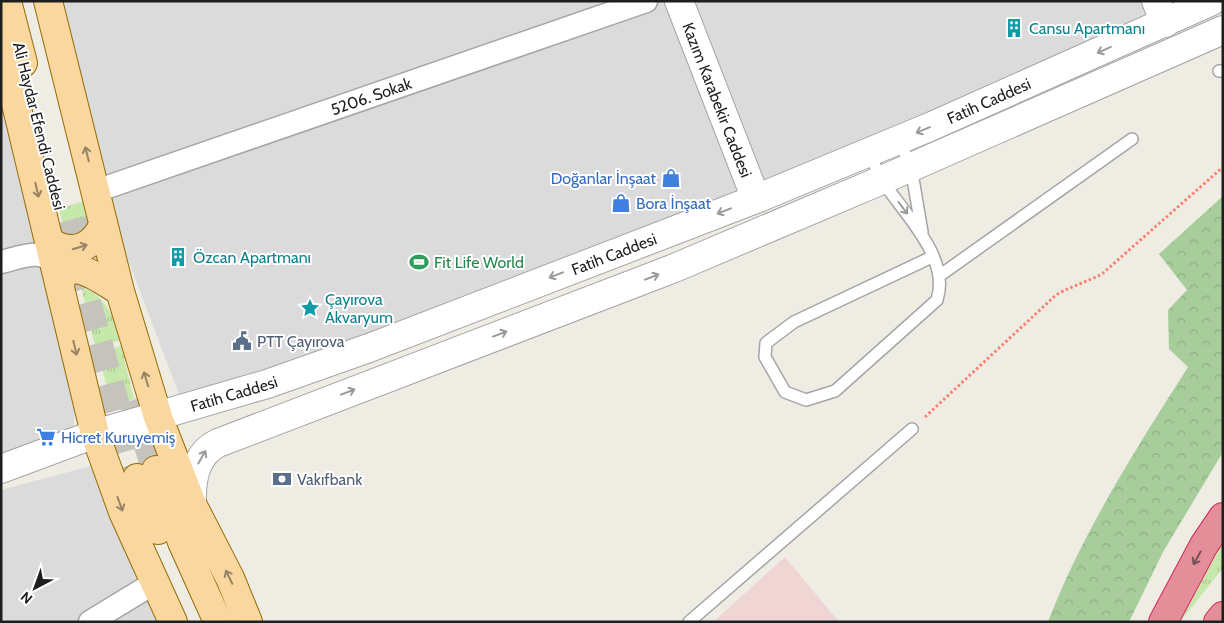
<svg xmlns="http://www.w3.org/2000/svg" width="1224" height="623" font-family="Cabin,sans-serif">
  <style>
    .residential { fill: #dcdbdb }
    .commercial { fill: #efd6d4 }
    .grass { fill: url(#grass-tufts) }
    .forest { fill: url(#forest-crowns) }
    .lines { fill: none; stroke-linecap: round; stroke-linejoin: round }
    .primary-tunnel { stroke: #c5c3bc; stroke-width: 28; stroke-dasharray: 28 14; stroke-linecap: butt }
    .service-casing { stroke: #a5a5a5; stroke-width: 14 }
    .minor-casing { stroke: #a5a5a5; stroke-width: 25 }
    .tertiary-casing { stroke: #a5a5a5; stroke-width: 30 }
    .primary-casing { stroke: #946c04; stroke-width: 30 }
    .motorway-casing { stroke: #d6285b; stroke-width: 30 }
    .path { stroke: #f6836e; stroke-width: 3; stroke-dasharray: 2.5 2.5; stroke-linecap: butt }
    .service { stroke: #fff; stroke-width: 11 }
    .minor { stroke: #fff; stroke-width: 22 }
    .tertiary { stroke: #fff; stroke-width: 28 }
    .primary { stroke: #f9d79f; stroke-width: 28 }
    .motorway { stroke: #e48e99; stroke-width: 28 }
    .oneway { stroke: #9a9a9a }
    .oneway2 { stroke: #968465 }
    .oneway3 { stroke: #775055 }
    .labels { text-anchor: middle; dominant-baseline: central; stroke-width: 4; stroke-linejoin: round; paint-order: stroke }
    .culture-label { font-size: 16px; fill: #0d838f; stroke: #fff; text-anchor: start }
    .street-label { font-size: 16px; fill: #1e1e1e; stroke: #fff }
    .shop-label { font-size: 16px; fill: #366cbe; stroke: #fff; text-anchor: start }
    .leisure-label { font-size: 16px; fill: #27864d; stroke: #fff; text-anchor: start }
    .service-label { font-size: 16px; fill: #4e5e75; stroke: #fff; text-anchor: start }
  </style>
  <defs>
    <pattern id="grass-tufts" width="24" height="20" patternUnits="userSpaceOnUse" patternTransform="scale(1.25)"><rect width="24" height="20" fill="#c6e8ab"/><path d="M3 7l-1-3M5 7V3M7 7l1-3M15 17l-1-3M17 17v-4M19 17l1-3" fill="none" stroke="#aac793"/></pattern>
    <pattern id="forest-crowns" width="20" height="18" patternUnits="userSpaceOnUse" patternTransform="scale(1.25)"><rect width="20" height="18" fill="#a6cd9a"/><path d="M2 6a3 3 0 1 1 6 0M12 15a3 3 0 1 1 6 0" fill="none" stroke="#8eb084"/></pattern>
  </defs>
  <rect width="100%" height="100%" fill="#efece4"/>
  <!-- residential -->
  <path class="residential" d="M56 1H1183L747 197 182 402 109 210Z
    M1 57 77 382 73 435 1 458Z
    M91 466 167 622H1V490Z"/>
  <!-- commercial -->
  <path class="commercial" d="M785 557 839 622H713Z"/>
  <!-- grass -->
  <path class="grass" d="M84 201 87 222 79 232 71 233 63 226 59 209Z
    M81 287C107 296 114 317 119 341L95 346Z
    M121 346 134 399 112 406 98 353Z
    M1223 542V568L1180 622Z"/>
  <!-- forest -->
  <path class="forest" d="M1223 196V452L1163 552 1129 622H1048C1083 531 1136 449 1188 367L1169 349 1168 310 1187 290 1159 254Z"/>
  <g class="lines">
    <!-- primary-tunnel -->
    <path class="primary-tunnel" d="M84 217 96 262
      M63 222C90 307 111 393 137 478
      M133 400 156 470"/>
    <!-- service casing -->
    <g class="service-casing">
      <path id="service" d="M1219 71H1223
        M899 140 911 167 922 232
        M869 152C873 161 877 171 882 180 903 213 951 257 937 300L835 391 806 400 785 392 765 357 766 343 794 322 932 257
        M939 276 1132 139
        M689 622 912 429"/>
    </g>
    <!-- minor casing -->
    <g class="minor-casing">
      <g id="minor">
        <path id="s1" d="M96 191 646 1"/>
        <path d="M1 262C19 258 42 247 54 264"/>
        <path d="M90 622 154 583"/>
      </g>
    </g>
    <!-- tertiary casing -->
    <g class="tertiary-casing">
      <g id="tertiary">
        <path id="s2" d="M679 1 756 199"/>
        <path d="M1156 1 1165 23"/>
        <path id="s3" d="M1 469 95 434 267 384 369 348 756 199 932 126 1212 1"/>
        <path d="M192 504C191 480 195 454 218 443L672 269 882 180 1223 30"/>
      </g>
    </g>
    <!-- primary casing -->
    <g class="primary-casing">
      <path id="primary" d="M7 1 23 63
        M48 1 120 291 158 417 192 504 230 578 248 622
        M1 41 95 434 123 512 173 622
        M49 241C71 257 93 248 103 225
        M60 285C66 251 102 281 120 291
        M156 470 182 542 218 622
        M137 478 158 530"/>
    </g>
    <!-- motorway casing -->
    <g class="motorway-casing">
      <path id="motorway" d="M1163 622 1204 545 1223 517
        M1218 622 1223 616"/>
    </g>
    <!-- path -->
    <path class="path" d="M925 417 1056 295C1071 286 1087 282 1102 274L1223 167"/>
    <!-- service -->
    <use href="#service" class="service"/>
    <!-- minor -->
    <use href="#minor" class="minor"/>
    <!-- tertiary -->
    <use href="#tertiary" class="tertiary"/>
    <!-- primary -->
    <use href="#primary" class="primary"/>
    <!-- motorway -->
    <use href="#motorway" class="motorway"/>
  </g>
  <!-- one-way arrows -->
  <defs><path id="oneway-shaft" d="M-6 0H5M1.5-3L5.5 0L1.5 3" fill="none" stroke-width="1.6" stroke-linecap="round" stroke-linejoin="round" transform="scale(1.25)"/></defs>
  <g class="oneway">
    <use href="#oneway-shaft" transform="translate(1104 50) rotate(156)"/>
    <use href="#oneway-shaft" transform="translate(923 130) rotate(157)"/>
    <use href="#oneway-shaft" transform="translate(903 208) rotate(53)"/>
    <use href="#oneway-shaft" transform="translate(724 211) rotate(159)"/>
    <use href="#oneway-shaft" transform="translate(556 275) rotate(159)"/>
    <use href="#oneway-shaft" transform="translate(652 277) rotate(-21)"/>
    <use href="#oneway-shaft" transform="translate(500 334) rotate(-21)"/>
    <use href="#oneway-shaft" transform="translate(348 392) rotate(-21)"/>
    <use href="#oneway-shaft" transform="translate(202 457) rotate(-60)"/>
  </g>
  <g class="oneway2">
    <use href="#oneway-shaft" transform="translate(87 154) rotate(-104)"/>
    <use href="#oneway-shaft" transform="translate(37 190) rotate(77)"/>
    <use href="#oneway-shaft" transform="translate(80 247) rotate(-17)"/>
    <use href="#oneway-shaft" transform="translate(75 348) rotate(77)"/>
    <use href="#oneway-shaft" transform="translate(146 379) rotate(-107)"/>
    <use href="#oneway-shaft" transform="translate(120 504) rotate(70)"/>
    <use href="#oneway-shaft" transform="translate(229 577) rotate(-116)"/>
  </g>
  <use class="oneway3" href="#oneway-shaft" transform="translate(1197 558) rotate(119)"/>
  <!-- icons -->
  <defs>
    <g id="building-bare" transform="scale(1.5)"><path d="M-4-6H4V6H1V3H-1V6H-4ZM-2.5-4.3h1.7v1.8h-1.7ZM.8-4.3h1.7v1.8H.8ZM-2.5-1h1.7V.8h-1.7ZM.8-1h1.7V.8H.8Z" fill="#0f9aa8" stroke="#fff" stroke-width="2.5" paint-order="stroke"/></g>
    <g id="shop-bare" transform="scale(1.5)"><path d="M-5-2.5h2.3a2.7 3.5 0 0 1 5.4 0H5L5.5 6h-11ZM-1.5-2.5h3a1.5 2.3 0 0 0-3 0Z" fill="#3f7fe0" stroke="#fff" stroke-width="2.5" paint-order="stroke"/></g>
    <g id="stadium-bare" transform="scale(1.5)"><path d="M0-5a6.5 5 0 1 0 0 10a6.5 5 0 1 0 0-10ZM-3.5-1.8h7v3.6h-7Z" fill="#2e9e5b" stroke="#fff" stroke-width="2.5" paint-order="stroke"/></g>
    <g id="sight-bare" transform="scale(1.5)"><path d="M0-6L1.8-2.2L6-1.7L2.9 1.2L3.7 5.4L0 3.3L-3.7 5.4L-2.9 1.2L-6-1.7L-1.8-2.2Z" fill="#0f9aa8" stroke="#fff" stroke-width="2.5" paint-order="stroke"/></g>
    <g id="civic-bare" transform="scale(1.5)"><path d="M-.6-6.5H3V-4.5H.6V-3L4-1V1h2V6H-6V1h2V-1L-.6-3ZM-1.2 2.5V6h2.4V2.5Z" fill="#5c6f8a" stroke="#fff" stroke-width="2.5" paint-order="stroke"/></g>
    <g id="supermarket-bare" transform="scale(1.5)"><path d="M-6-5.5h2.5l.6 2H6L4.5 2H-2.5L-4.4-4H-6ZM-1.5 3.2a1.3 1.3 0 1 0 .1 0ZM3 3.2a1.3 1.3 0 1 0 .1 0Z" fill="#3f7fe0" stroke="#fff" stroke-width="2.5" paint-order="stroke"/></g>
    <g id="bank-bare" transform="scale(1.5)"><path d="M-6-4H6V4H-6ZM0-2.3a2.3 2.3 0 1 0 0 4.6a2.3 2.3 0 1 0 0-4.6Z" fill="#5c6f8a" stroke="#fff" stroke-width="2.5" paint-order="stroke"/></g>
  </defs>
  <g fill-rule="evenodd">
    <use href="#building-bare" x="1014" y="28"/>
    <use href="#shop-bare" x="671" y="178"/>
    <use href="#shop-bare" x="621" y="203"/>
    <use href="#building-bare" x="178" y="257"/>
    <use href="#stadium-bare" x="419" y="262"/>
    <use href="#sight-bare" x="310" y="308"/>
    <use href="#civic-bare" x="242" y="341"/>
    <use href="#supermarket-bare" x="46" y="437"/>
    <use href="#bank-bare" x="282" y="479"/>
  </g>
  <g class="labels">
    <!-- culture labels -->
    <g class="culture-label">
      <text x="1029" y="28">Cansu Apartmanı</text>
      <text x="193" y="257">Özcan Apartmanı</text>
      <text x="325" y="299">Çayırova<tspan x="325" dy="18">Akvaryum</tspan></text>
    </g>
    <!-- street labels -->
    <g class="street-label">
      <text stroke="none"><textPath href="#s1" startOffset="291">5206. Sokak</textPath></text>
      <text stroke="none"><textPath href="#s2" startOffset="106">Kazım Karabekir Caddesi</textPath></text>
      <text stroke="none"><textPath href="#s3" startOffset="1055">Fatih Caddesi</textPath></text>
      <text transform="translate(39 126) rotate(76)">Ali Haydar Efendi Caddesi</text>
      <text stroke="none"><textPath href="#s3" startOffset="650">Fatih Caddesi</textPath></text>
      <text stroke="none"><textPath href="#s3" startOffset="245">Fatih Caddesi</textPath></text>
    </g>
    <!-- shop labels -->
    <g class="shop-label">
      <text x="656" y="178" text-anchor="end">Doğanlar İnşaat</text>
      <text x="636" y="203">Bora İnşaat</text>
      <text x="61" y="437">Hicret Kuruyemiş</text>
    </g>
    <!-- leisure labels -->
    <g class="leisure-label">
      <text x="434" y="262">Fit Life World</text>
    </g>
    <!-- service labels -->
    <g class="service-label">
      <text x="257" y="341">PTT Çayırova</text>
      <text x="297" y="479">Vakıfbank</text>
    </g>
  </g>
  <!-- border -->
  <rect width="1224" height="623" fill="none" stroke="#1e1e1e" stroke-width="5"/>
  <!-- north arrow -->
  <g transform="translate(35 588) rotate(221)" stroke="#ffffff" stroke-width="4" paint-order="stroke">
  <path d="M0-4L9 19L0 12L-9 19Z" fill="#1e1e1e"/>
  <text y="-8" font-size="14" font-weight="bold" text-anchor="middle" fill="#1e1e1e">N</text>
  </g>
</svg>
